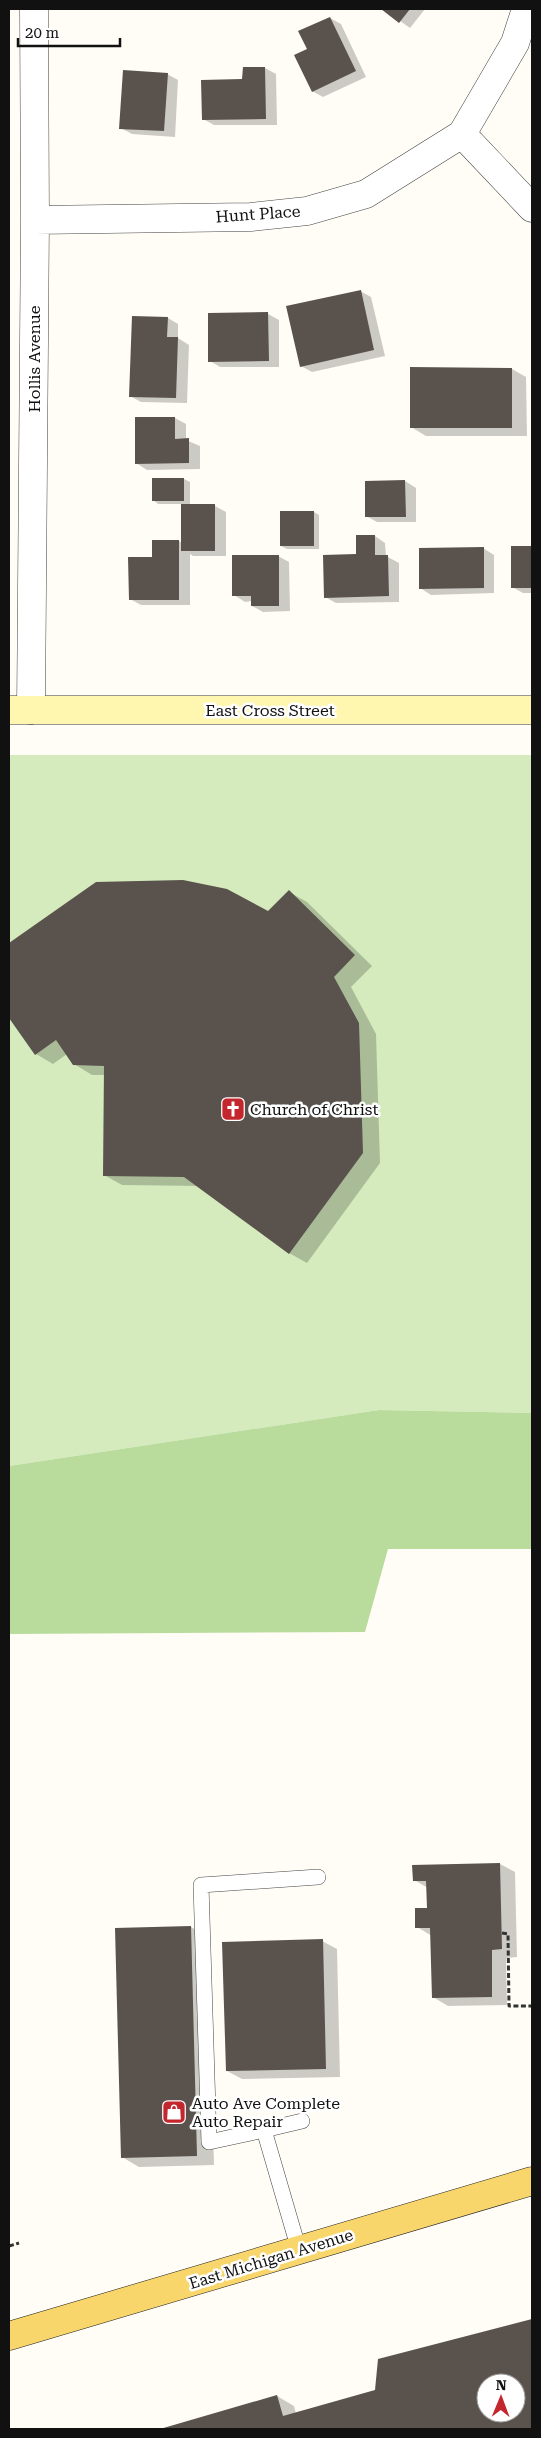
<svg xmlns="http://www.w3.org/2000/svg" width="541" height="2438" font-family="'Roboto Serif',serif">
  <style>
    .green { fill: #d5ebbd }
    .forest { fill: #b9dc9c }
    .shadow { fill: #0003; fill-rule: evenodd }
    .building { fill: #5a524d; fill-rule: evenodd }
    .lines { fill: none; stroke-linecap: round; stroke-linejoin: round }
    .lane-casing { stroke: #444; stroke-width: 16 }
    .street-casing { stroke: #444; stroke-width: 29 }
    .secondary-casing { stroke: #333; stroke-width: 29 }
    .primary-casing { stroke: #222; stroke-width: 29 }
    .path { stroke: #333; stroke-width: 3; stroke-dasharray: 5 2.5; stroke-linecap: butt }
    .lane { stroke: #fff; stroke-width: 15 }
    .street { stroke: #fff; stroke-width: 28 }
    .secondary { stroke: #fff6b0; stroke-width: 28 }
    .primary { stroke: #f9d66b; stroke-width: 28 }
    .labels { text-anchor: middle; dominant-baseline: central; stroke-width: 5; stroke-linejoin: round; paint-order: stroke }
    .street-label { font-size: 16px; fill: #111; stroke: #fff }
    .poi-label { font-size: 16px; fill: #111; stroke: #fff; text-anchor: start }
  </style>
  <rect width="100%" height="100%" fill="#fffdf5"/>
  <!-- green -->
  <path class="green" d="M9 755H532V1413L379 1410 9 1466Z"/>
  <!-- forest -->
  <path class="forest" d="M379 1410 532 1413V1549H388L365 1632 9 1634V1466Z"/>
  <!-- shadow -->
  <path class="shadow" d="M383 9H425L410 28Z
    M330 18 341 24 366 77 323 97 312 91 308 50Z
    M265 68 276 74 277 125H214L203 119 244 80Z
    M167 74 178 80 175 137 132 134 121 128Z
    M360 291 371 297 385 356 312 372 301 366Z
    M268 314 279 320V367H220L210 361Z
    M168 318 178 324V338L189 345 187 403 141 402 130 396Z
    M512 369 526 377 527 436H426L411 427Z
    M136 418H175L186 424V440L200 446V469L147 470 136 463Z
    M153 479H184L190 482V506H215L226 512V556H193L190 554V605H141L130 599 154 558 179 541 182 543 183 504H158L153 500Z
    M405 481 416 488V522H377L366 516Z
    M314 512 319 515V549H287L281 546Z
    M375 536 385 543 386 556 399 563V602L336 603 325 597Z
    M532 547V593H523L512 587V548Z
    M483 548 494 555V593L431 595 420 588Z
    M278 556 289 562 290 611 263 612 252 606V601L245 602 234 595Z
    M96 884 268 913 289 892 307 902 372 966 351 987 376 1034 380 1163 307 1263 289 1253 199 1186 122 1185 104 1175 105 1075H92L74 1064 67 1054 53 1064 36 1054 9 1015V944Z
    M500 1864 515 1872 517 1957 506 1958 507 2005 448 2006 433 1997 432 1936 417 1927 428 1909V1888L414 1880Z
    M191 1927 208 1937 214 2165 139 2167 122 2157Z
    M322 1941 337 1949 340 2077 242 2079 227 2071Z
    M532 2320V2429H162L277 2396 294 2406 296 2414 376 2391 379 2360ZM486 2383H516V2413H486Z"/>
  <!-- building -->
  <path class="building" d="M381 9H410L399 23Z
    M330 17 356 71 312 92 294 55 307 49 298 31Z
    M243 67H265L266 119 202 120 201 80 242 79Z
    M123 70 168 73 164 131 119 129Z
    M361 290 374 350 300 367 286 306Z
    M268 312 269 361 208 362V313Z
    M132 316 168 317 167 337H178L176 398 129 397Z
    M410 367 512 368V428H410Z
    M135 417H175V439L189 438V463L135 464Z
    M152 478H184V501H152Z
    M405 480 406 517H365V481Z
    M181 504H215V551H181Z
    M280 511H314V546H280Z
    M356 535H375V555H388L389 596 324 598 323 555 356 554Z
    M152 540H179V600H129L128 557H152Z
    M511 546H532V588H511Z
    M484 547V588L419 589V548Z
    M232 555H279V606H251V596H232Z
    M183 880 227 889 268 911 289 890 355 955 334 977 359 1023 363 1153 289 1254 184 1177 103 1176 104 1066 73 1065 56 1040 35 1055 9 1018V943L96 882Z
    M500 1863 502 1949 492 1950V1997L432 1998 430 1928H415V1908H427L426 1881H413L412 1865Z
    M191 1926 197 2156 121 2158 115 1928Z
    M323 1939 326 2069 226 2071 222 1942Z
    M532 2319V2429H160L277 2395 283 2416 375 2390 378 2359ZM486 2383H516V2413H486Z"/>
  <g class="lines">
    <!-- lane casing -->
    <g class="lane-casing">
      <path id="lane" d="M264 2130 302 2121
        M299 2250 264 2130 209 2142 201 1885 318 1877"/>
    </g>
    <!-- street casing -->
    <g class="street-casing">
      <path id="street" d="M462 134 532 208
        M35 220 251 217 307 211 366 194 462 134 515 43 526 9
        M31 710 35 220 34 9"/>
    </g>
    <!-- secondary casing -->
    <g class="secondary-casing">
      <path id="secondary" d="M9 710H532"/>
    </g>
    <!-- primary casing -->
    <g class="primary-casing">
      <path id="primary" d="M9 2336 532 2181"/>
    </g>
    <!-- path -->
    <path class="path" d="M502 1933 508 1934 509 2006H532
      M9 2246 19 2243"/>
    <!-- lane -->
    <use href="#lane" class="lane"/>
    <!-- street -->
    <use href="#street" class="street"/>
    <!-- secondary -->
    <use href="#secondary" class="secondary"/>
    <!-- primary -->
    <use href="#primary" class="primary"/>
  </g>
  <!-- icons -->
  <defs>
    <g id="church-square" transform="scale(1.25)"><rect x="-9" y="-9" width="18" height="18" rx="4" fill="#c4262e" stroke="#fff"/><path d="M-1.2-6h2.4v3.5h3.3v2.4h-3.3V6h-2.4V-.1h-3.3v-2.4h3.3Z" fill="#fff"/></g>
    <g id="shop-square" transform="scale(1.25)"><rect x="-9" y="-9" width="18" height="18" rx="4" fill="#c4262e" stroke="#fff"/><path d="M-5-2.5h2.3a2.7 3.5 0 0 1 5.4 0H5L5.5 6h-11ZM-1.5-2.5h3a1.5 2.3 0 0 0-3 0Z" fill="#fff"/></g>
  </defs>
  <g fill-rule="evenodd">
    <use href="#church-square" x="233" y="1109"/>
    <use href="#shop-square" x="174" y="2112"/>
  </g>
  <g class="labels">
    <!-- street labels -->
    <g class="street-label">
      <text transform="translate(258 214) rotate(-4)">Hunt Place</text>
      <text transform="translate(34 359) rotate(-90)">Hollis Avenue</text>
      <text x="270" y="710">East Cross Street</text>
      <text transform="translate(271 2259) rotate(-17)">East Michigan Avenue</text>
    </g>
    <!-- poi labels -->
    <g class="poi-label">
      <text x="250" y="1109">Church of Christ</text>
      <text x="192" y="2103">Auto Ave Complete<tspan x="192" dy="18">Auto Repair</tspan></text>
    </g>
  </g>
  <!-- border -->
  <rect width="541" height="2438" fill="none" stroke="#111111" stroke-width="20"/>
  <!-- north arrow -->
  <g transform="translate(501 2398) rotate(1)"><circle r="24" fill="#ffffff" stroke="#a0a0a0"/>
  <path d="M0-4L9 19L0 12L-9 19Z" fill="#c4262e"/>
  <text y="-8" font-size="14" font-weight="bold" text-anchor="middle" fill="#111111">N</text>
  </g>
  <!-- scale -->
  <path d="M18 38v8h102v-8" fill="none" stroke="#111111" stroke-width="2.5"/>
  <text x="25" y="38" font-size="15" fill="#111111" stroke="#ffffff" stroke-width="4" paint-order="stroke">20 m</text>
</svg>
